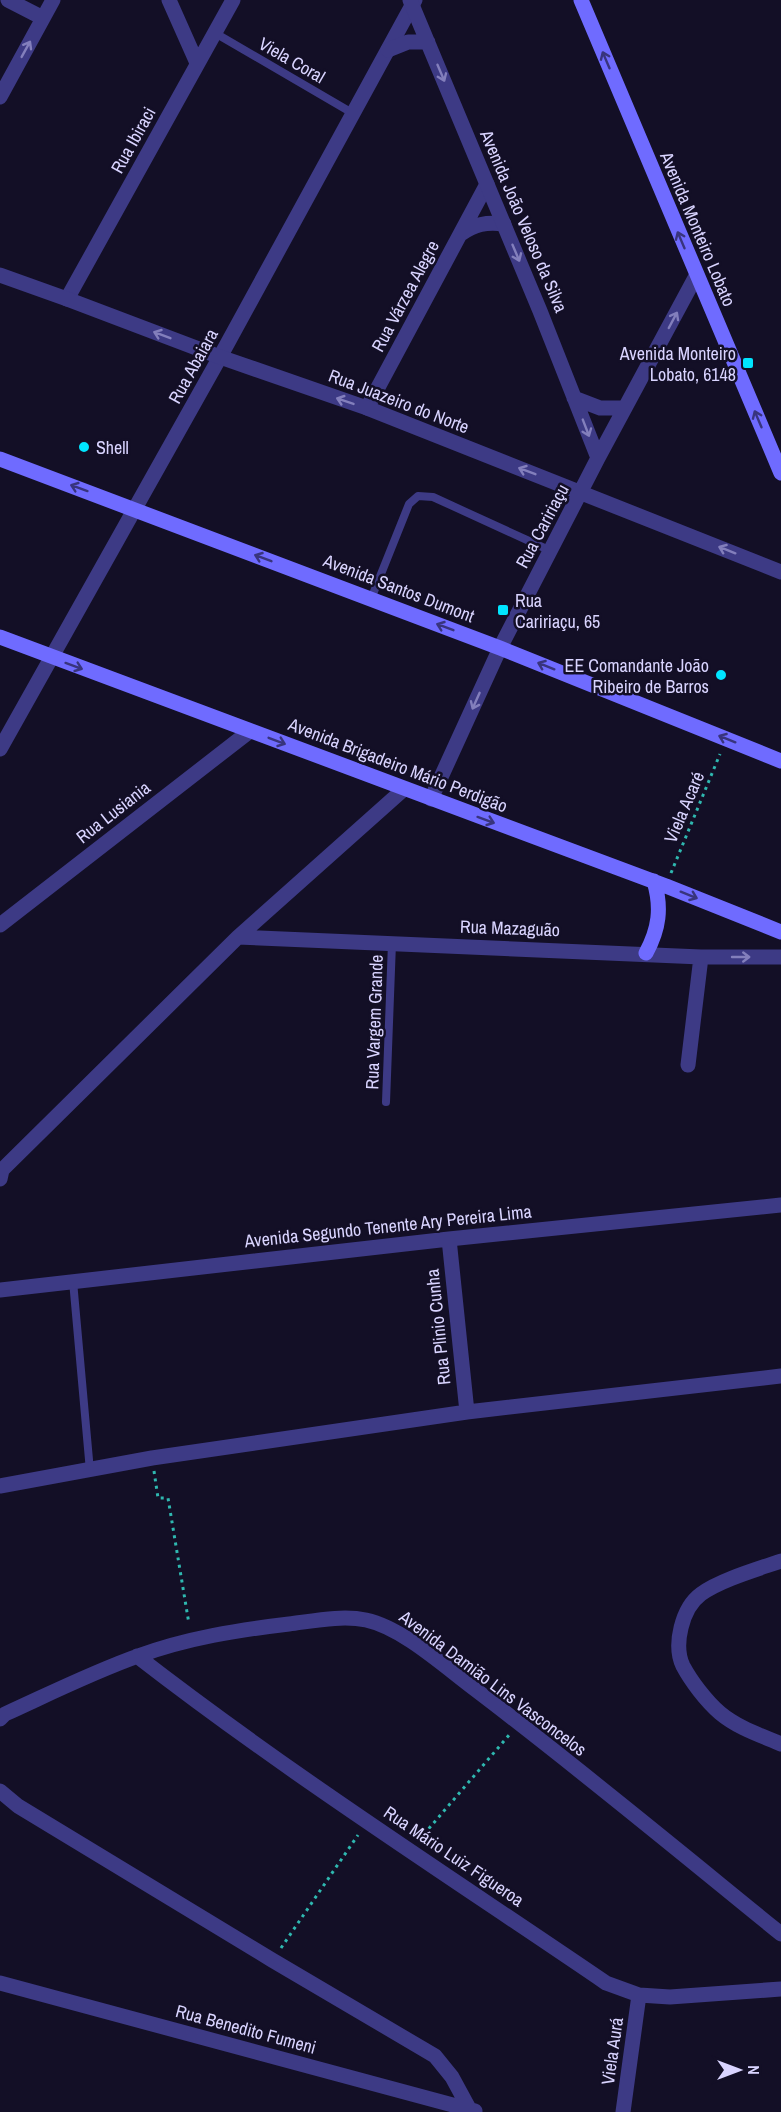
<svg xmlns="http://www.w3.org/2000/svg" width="781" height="2112" font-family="'Archivo Narrow',sans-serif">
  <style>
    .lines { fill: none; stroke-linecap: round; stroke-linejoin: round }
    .path { stroke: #2fb8b0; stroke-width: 3; stroke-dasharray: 3 4.5; stroke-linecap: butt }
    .service { stroke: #3d3a85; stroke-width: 8 }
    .minor { stroke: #3d3a85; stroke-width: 15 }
    .tertiary { stroke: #3d3a85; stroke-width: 15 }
    .secondary { stroke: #6f6bff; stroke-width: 15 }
    .oneway { stroke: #837fbc }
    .oneway2 { stroke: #38347d }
    .poi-dot { fill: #00e5ff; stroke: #130f26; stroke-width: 2 }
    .labels { text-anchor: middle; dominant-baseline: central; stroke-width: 5; stroke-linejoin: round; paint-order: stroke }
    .street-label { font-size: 18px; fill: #d9d4ff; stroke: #130f26 }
    .poi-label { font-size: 18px; fill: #d9d4ff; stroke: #130f26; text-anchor: end }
  </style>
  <rect width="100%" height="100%" fill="#130f26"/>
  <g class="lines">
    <!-- path -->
    <path class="path" d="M671 873 720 754
      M154 1471 158 1498H168L189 1624
      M419 1840 510 1734
      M281 1948 358 1835"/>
    <!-- service -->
    <path class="service" d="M215 33 354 114
      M371 599 409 504 418 496 433 497 551 551
      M386 1102 392 943
      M73 1281 90 1471"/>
    <!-- minor -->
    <path class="minor" d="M8 0 43 18
      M169 0 197 63
      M0 97 53 0
      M461 234C475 224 486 222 504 224
      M67 299 233 0
      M367 408 487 184
      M0 749 220 357 415 0
      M0 925 250 731
      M238 937 701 957H781
      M688 1065 701 957
      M0 1179 2 1170 238 937 404 789
      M449 1239 467 1412
      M0 1290 449 1239 781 1205
      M0 1486 152 1458 467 1412 781 1376
      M781 1561C758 1569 720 1580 701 1594 682 1608 673 1645 683 1666 691 1681 706 1701 720 1713 738 1728 760 1735 781 1744
      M137 1656C288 1773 449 1876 606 1983L639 1995 670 1997 781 1989
      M0 1719 5 1714C49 1694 93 1672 138 1656 187 1638 238 1630 289 1624 313 1621 342 1615 366 1620 403 1628 445 1667 476 1690 580 1769 680 1852 781 1934
      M0 1791 18 1806 272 1960 435 2056 452 2077 471 2112
      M0 1983 475 2111
      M623 2112 639 1995"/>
    <!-- tertiary -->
    <path class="tertiary" d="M410 0 540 311 598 458
      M388 50 408 42H428
      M0 275 67 299 220 357 367 408 781 572
      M574 398 600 408H625
      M431 799 500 648 598 458 696 276"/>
    <!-- secondary -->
    <path class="secondary" d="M581 0 781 473
      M0 459 500 648 781 761
      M0 637 666 886 781 932
      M646 953C659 929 662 908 654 881"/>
  </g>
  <!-- one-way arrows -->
  <defs><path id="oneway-shaft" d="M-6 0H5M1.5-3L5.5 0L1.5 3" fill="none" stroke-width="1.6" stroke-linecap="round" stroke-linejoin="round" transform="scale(1.5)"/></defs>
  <g class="oneway">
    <use href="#oneway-shaft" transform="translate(26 49) rotate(-61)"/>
    <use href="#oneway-shaft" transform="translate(441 73) rotate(67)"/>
    <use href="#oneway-shaft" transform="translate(516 253) rotate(67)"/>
    <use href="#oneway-shaft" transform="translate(673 320) rotate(-62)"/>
    <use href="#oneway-shaft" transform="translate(162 335) rotate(-159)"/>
    <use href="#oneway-shaft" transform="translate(345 401) rotate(-161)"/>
    <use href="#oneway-shaft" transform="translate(586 428) rotate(69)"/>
    <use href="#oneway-shaft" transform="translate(527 471) rotate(-159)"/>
    <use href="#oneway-shaft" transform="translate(727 550) rotate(-158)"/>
    <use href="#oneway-shaft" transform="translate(476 701) rotate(114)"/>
    <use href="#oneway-shaft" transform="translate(741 957)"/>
  </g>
  <g class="oneway2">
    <use href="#oneway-shaft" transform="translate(606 60) rotate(-113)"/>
    <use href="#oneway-shaft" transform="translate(681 240) rotate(-113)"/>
    <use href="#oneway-shaft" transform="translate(758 419) rotate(-113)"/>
    <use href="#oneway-shaft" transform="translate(79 488) rotate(-160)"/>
    <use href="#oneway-shaft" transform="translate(263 558) rotate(-159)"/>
    <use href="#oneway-shaft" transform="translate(445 627) rotate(-159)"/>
    <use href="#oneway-shaft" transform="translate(74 666) rotate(20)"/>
    <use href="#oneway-shaft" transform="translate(546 666) rotate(-158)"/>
    <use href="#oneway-shaft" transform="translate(727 739) rotate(-158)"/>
    <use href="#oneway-shaft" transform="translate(277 741) rotate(21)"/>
    <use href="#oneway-shaft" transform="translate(486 820) rotate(20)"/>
    <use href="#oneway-shaft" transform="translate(689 895) rotate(22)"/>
  </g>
  <!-- markers -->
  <g class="poi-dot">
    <rect x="742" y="357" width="12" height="12" rx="3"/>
    <circle cx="84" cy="447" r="6"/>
    <rect x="497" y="604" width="12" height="12" rx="3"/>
    <circle cx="721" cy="675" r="6"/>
  </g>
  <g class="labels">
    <!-- street labels -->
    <g class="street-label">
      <text transform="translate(292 60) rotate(30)">Viela Coral</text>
      <text transform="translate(133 140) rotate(-61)">Rua Ibiraci</text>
      <text transform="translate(524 221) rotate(67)">Avenida João Veloso da Silva</text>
      <text transform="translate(698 229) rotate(67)">Avenida Monteiro Lobato</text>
      <text transform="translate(405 296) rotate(-62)">Rua Várzea Alegre</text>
      <text transform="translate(193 366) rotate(-61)">Rua Abaiara</text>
      <text transform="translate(399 401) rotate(21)">Rua Juazeiro do Norte</text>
      <text transform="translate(542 526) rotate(-62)">Rua Caririaçu</text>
      <text transform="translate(399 588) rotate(21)">Avenida Santos Dumont</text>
      <text transform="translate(398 765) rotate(21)">Avenida Brigadeiro Mário Perdigão</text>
      <text transform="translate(684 807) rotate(-67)">Viela Acaré</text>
      <text transform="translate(113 812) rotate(-38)">Rua Lusiania</text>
      <text transform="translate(510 928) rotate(2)">Rua Mazaguão</text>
      <text transform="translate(374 1022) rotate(-88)">Rua Vargem Grande</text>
      <text transform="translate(388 1226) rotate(-6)">Avenida Segundo Tenente Ary Pereira Lima</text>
      <text transform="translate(438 1327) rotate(-96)">Rua Plinio Cunha</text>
      <text transform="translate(493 1683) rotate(37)">Avenida Damião Lins Vasconcelos</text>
      <text transform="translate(454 1856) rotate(34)">Rua Mário Luiz Figueroa</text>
      <text transform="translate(246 2029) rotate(15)">Rua Benedito Fumeni</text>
      <text transform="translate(612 2051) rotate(-82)">Viela Aurá</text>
    </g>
    <!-- poi labels -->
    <g class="poi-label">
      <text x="736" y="353">Avenida Monteiro<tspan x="736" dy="21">Lobato, 6148</tspan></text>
      <text x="96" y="447" text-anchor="start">Shell</text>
      <text x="515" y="600" text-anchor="start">Rua<tspan x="515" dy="21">Caririaçu, 65</tspan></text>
      <text x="709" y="665">EE Comandante João<tspan x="709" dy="21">Ribeiro de Barros</tspan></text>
    </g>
  </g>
  <!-- north arrow -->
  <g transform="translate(739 2070) rotate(90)" stroke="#130f26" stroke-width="4.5" paint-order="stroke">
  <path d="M0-4.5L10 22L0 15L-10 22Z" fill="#d9d4ff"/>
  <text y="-9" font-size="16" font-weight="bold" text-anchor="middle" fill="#d9d4ff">N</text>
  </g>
</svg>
